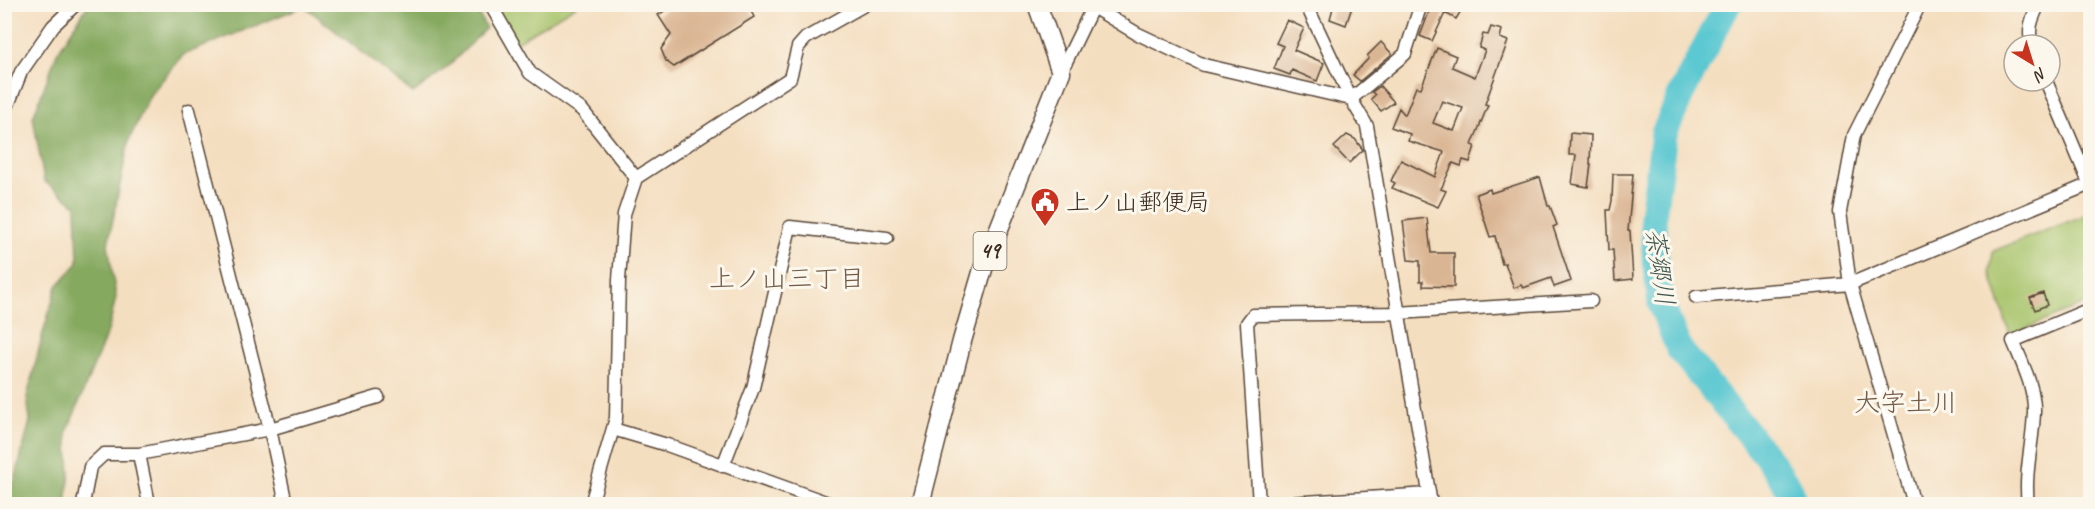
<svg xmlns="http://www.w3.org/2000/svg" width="2095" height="509" font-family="Caveat,'Klee One',sans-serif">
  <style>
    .green { fill: #a7c36a; stroke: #717644; stroke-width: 1.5 }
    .forest { fill: #85a95e; stroke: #606a3e; stroke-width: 1.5 }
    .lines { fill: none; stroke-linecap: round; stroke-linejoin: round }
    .river { stroke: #5bc8d1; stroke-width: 27 }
    .building { fill: #dab593; fill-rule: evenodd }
    .street-casing { stroke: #574536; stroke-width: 15 }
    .primary-casing { stroke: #574536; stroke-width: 21 }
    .street { stroke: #fff; stroke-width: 12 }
    .primary { stroke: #fff; stroke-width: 18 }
    .labels { text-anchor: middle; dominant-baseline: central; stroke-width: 6; stroke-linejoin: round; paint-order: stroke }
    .shield { fill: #fbf7ec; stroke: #75685c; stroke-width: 1.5 }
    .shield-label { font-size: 22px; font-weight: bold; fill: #3b2a1e }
    .poi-label { font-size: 24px; fill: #3b2a1e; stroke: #fbf7ec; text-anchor: start }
    .water-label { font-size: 26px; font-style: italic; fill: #455954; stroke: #fbf7ec }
    .neighbourhood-label { font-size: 26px; fill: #735b47; stroke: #fbf7ec }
  </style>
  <rect width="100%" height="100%" fill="#fbf7ec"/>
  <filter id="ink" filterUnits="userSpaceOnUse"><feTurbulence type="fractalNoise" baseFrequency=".0167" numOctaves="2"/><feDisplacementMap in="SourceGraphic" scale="12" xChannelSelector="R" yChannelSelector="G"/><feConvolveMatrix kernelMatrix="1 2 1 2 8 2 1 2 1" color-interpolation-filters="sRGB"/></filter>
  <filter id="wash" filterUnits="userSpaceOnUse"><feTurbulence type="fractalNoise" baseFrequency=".008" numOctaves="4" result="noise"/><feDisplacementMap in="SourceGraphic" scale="24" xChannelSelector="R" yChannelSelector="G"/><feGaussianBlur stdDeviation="1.35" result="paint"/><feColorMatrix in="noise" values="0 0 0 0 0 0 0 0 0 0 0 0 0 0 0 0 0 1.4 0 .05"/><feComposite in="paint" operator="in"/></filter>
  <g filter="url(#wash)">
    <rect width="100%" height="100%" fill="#f4dec0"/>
    <!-- green -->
    <path class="green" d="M493 5H577L513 44Z
      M2090 213V302L2010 335 1990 271 1993 251Z"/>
    <!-- forest -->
    <path class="forest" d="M88 5H474L486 28 449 66 413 93 304 6 183 55 150 95 129 140 108 244 116 297 109 328 67 432 70 473 66 504H5V500L15 480 30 421 27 397 43 333 57 286 78 263 76 205 44 181 33 117 57 53Z"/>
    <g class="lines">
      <!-- river -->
      <path class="river" d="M1728 4 1683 90 1664 134 1653 216 1655 253 1661 304 1679 349 1768 458 1790 490 1794 504"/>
    </g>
    <g id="blocks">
      <!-- building -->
      <path class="building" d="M675 4H747L754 17 674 67 666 61 661 49 671 35 658 15Z
        M1334 4H1353L1346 25 1330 19Z
        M1432 4H1465L1456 19 1445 13 1432 41 1420 36Z
        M1287 20 1304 28 1294 50 1324 63 1317 81 1292 70 1290 75 1274 69 1283 46 1276 43Z
        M1491 27 1502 30 1500 38 1508 41 1485 104 1488 105 1472 145 1475 146 1470 162 1463 160 1461 166 1453 163 1441 189 1446 191 1438 207 1392 188 1395 183 1391 181 1401 160 1435 177 1444 152 1408 141 1410 134 1391 127 1399 108 1405 115 1416 87 1421 88 1437 48 1456 56 1452 67 1475 77 1485 50 1479 48 1483 34 1488 35ZM1442 101 1463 108 1454 131 1433 123Z
        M1381 42 1392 54 1360 81 1353 75 1369 58 1367 56Z
        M1380 86 1394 102 1381 111 1371 99 1375 95 1372 92Z
        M1570 133 1591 135 1590 164H1591L1588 187 1572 184 1576 155H1569Z
        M1347 135 1355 139 1363 150 1349 163 1334 147Z
        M1613 174H1633L1628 231H1630L1633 279 1615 281 1613 250H1609L1607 210H1610L1612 201Z
        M1540 177 1548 206H1550L1557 225 1553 227 1571 281 1554 287 1551 278 1523 288 1521 285 1514 288 1505 263 1502 264 1495 236 1490 237 1476 194 1490 189 1491 193Z
        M1427 218 1431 253H1454V287L1423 286V281H1420V261L1408 260 1403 221Z
        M2043 293 2047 305 2035 310 2030 298Z"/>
    </g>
  </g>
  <g filter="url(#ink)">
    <use href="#blocks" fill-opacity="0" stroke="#574536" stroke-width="1.5"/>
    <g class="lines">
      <!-- street casing -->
      <g class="street-casing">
        <path id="street" d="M490 4 530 73 582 110 636 178
          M1306 4 1351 99 1367 126 1431 504
          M1093 7 1136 33 1204 65 1351 99
          M2032 45C2027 30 2032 18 2039 4
          M1061 72 1094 4
          M2046 81 2090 185
          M1351 99 1405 54 1421 4
          M189 110 270 429 286 504
          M4 115 21 72 53 26 76 4
          M1696 297 1850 284 2090 184
          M613 429 667 445 831 504
          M139 454 149 504
          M723 466 753 388 790 227 887 238
          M83 504 90 467 104 454H139L270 429 378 397
          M591 504 616 418 619 280 624 214 636 178 790 78 798 47 806 38 866 4
          M1259 504 1247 323 1253 315 1398 313 1591 301
          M1274 504 1429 494
          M1914 504 1850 284 1840 212 1854 135 1920 4
          M2028 504C2024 473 2033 443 2034 412 2035 388 2022 363 2013 341L2090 309"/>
      </g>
      <!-- primary casing -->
      <g class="primary-casing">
        <path id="primary" d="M920 504 962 341 983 269 1061 72 1037 4"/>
      </g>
      <!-- street -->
      <use href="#street" class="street"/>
      <!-- primary -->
      <use href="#primary" class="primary"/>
    </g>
  </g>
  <!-- icons -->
  <defs>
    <g id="civic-pin" transform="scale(1.5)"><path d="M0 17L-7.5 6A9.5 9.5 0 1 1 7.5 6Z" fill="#c8321e" stroke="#fbf7ec"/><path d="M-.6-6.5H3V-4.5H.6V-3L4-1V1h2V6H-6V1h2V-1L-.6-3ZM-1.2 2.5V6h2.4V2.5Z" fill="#fff"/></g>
  </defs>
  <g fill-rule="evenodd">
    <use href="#civic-pin" x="1045" y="202"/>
  </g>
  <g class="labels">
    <!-- shield labels -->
    <rect class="shield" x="973.5" y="232" width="33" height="38" rx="4.5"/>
    <g class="shield-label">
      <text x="990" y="251">49</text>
    </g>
    <!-- poi labels -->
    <g class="poi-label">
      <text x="1066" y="202">上ノ山郵便局</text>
    </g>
    <!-- water labels -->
    <g class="water-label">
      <text transform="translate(1660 267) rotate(82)">茶郷川</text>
    </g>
    <!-- neighbourhood labels -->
    <g class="neighbourhood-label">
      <text x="787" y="278">上ノ山三丁目</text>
      <text x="1906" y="402">大字土川</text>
    </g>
  </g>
  <!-- margin -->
  <rect width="2095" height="509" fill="none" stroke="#fbf7ec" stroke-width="24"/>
  <!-- north arrow -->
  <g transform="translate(2032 63) rotate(142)"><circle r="28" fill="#fbf7ec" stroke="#aea59a" stroke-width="1.5"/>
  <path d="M0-4.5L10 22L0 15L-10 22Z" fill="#c8321e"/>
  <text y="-9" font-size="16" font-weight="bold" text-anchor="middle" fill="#3b2a1e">N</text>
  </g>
</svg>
